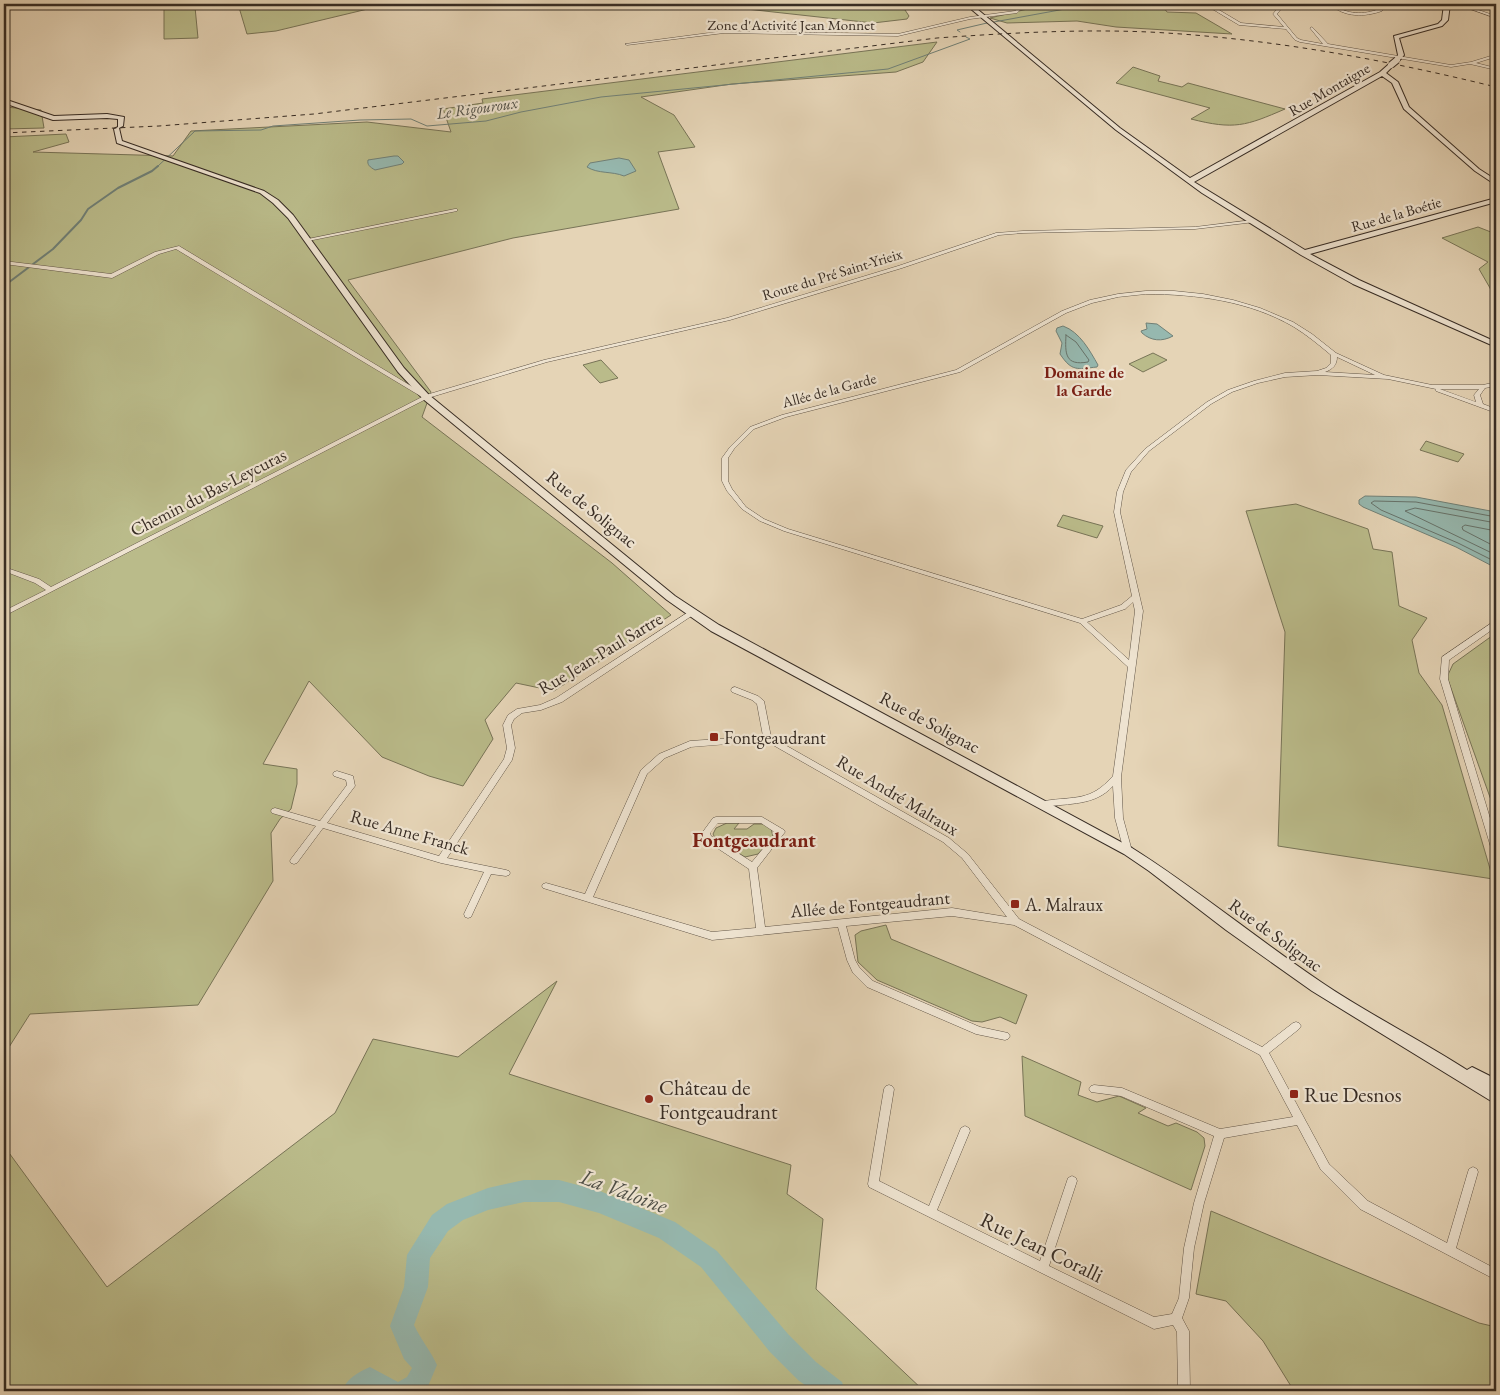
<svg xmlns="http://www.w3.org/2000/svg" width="1500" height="1395" font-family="'EB Garamond',serif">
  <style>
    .green { fill: #babb8a; stroke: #787457 }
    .water { fill: #96b8af; stroke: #708077 }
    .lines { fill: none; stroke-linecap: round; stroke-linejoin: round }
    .shore { stroke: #66726a; stroke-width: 1 }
    .stream-far1 { stroke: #708077; stroke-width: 1 }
    .stream { stroke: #708077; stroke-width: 2 }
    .river { fill: #96b8af; fill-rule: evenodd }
    .street-casing { stroke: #625648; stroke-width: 1 }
    .secondary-casing { stroke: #372c24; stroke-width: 2 }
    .street { fill: #eee3d0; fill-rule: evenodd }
    .secondary { fill: #eee3d0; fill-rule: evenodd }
    .rail { stroke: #372c24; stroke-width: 1; stroke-dasharray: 4.5 4.5; stroke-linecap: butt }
    .secondary-bridge-casing { stroke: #372c24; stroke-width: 8; stroke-linecap: butt }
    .secondary-bridge { stroke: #eee3d0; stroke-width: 6 }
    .poi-dot { fill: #8f2418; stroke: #eee3d0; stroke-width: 2 }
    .labels { text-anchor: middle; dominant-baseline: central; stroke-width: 4.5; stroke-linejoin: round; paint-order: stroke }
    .far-street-label { font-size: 15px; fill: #372c24; stroke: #eee3d0 }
    .far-water-label { font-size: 16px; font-style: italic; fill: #4f4f47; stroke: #eee3d0 }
    .far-quarter-label { font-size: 16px; font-weight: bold; fill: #7a1f14; stroke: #eee3d0 }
    .street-label { font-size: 18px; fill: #372c24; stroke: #eee3d0 }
    .poi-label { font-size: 18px; fill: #372c24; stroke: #eee3d0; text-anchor: start }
    .quarter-label { font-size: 20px; font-weight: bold; fill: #7a1f14; stroke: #eee3d0 }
    .near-poi-label { font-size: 21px; fill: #372c24; stroke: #eee3d0; text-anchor: start }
    .near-street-label { font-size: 21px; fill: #372c24; stroke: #eee3d0 }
    .near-water-label { font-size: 22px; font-style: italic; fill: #4f4f47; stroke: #eee3d0 }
  </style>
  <rect width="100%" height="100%" fill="#e5d4b6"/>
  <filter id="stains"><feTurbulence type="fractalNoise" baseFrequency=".004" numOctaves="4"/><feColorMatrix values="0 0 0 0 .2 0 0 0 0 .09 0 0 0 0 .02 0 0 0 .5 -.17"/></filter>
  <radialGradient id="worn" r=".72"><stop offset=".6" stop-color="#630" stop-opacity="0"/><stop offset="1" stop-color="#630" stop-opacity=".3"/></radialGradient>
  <!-- green -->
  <path class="green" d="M164 4H220L195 7 198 38 164 39Z
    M238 4H406L376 7 276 31 247 34Z
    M519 4H901L909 16 907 19 873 23 701 4 565 6Z
    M1048 4H1171L1164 8 1167 12 1196 13 1232 34 1116 27 1077 21 1007 23 990 18Z
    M937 42 923 62 896 72 732 84 641 97 674 115 695 147 658 152 679 209 513 238 348 280 431 392 422 417 612 563 671 615 554 691 516 683 485 720 493 739 463 786 429 776 382 757 309 681 263 764 297 769V784L291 809 280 819 271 833 273 881 198 1005 30 1014 4 1055V137L66 134 69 142 33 152 173 156 191 131 367 122 451 132 443 109 483 103 482 99Z
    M1133 67 1160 76 1158 81 1182 87 1188 83 1285 109C1246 126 1234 130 1191 119L1210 108 1116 83Z
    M4 107 41 110 44 128 4 129Z
    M1478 227 1496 234V305L1490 288 1479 269 1488 262 1442 238Z
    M1153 353 1167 360 1143 372 1129 364Z
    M601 360 618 378 600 383 583 365Z
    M1426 441 1464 454 1458 462 1420 450Z
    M1296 504 1368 529 1373 549 1392 552 1399 606 1427 618 1412 640 1419 673 1442 705 1493 879 1278 846 1285 632 1246 511Z
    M1063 515 1103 526 1097 538 1057 526Z
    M1496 633V814L1447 677 1453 664Z
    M727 823H739L734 829H747L754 824H764L771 828 773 837 758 854 745 857 716 840 713 834 716 828Z
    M886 925 891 939 1027 995 1016 1024 1000 1017 982 1022 972 1021 877 980 858 962 855 935 861 931Z
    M557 981 509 1074 791 1165 787 1194 823 1219 816 1289 924 1391H4V1146L107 1287 335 1113 373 1039 458 1057Z
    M1022 1056 1081 1082 1078 1095 1097 1102 1119 1096 1146 1108 1138 1113 1168 1126 1176 1123 1197 1132 1204 1138 1205 1146 1191 1190 1025 1116Z
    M1211 1211 1479 1323 1496 1327V1391H1294L1263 1341 1226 1301 1196 1294Z"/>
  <!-- water -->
  <path class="water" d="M394 156H398L404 162 402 164 375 170C370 167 367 165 368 160Z
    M619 158 629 160 636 171 624 176C612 171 598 174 587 167L590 163Z
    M1146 323 1157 324 1173 336C1162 342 1151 341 1142 333L1141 331 1147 329Z
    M1063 326C1080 332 1090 351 1098 365L1097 367C1077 369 1072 372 1060 354L1062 343 1056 331 1057 328Z
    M1365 496 1416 497 1496 512V568L1456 547 1363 507 1359 504V500Z"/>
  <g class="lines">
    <!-- shore -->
    <path class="shore" d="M1066 335 1076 342 1089 360 1088 362C1065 366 1065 354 1066 335Z
      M1496 517 1416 502 1374 501 1371 503 1381 510 1458 543 1496 562
      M1496 523 1415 508 1405 511 1496 555
      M1496 531 1465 525 1462 527 1463 530 1496 547"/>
    <!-- stream-far1 -->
    <path class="stream-far1" d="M994 22 1065 9 1074 4
      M960 32 957 30 987 23
      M157 167 195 131 261 130 273 126 360 120 411 119 427 126 486 121 521 112 601 97 888 69 970 39 966 37"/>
    <!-- stream -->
    <path class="stream" d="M4 286 53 249 81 220 88 209 118 188 152 171 158 166"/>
    <!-- river -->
    <path class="river" d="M524 1180H559L600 1191 675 1222 717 1251 788 1334 816 1362 842 1382 845 1391H813L798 1380 770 1352 701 1267 659 1238 599 1213 559 1202H524L488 1210 463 1220 448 1231 430 1258 428 1287 414 1325C421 1340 431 1351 437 1365L426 1391H342C346 1379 358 1372 370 1367L398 1382 407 1377 412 1368 404 1359 390 1326 404 1287 407 1255 432 1215 447 1204 488 1188Z"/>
    <!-- street casing -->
    <g class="street-casing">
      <path id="street" d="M982 4 1019 7 1022 4H1026L1023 7V9H1021L1017 13 970 19 898 36 724 33 627 45 625 44 724 31 898 34 970 17 1015 11 1017 9Z
        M1217 4H1222L1214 7 1241 23 1284 27 1273 14 1277 9 1275 4H1279L1281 9 1277 14 1297 38 1301 40 1323 44 1310 28 1312 27 1328 44 1451 65 1471 62 1494 55 1495 57 1476 63 1496 68V70L1470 64 1451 67 1300 42 1295 40 1286 29 1239 25 1209 7Z
        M1330 4H1334C1346 15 1364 15 1379 9L1381 4H1385L1382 11C1365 17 1344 18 1330 4Z
        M1456 4H1461L1496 16V18Z
        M455 209H457V211L308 241 306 240 308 239Z
        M1253 220 1255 221V222L1195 229 1023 233 999 235 902 268 730 320 547 362 428 398 4 616V611L46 590 35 583 4 571V567L39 579 51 587 422 397 176 249 159 254 112 278 4 264V261L111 274 155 252 179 246 426 395 544 360 727 318 898 266 996 233 1023 231 1195 227Z
        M1146 291H1174L1203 294 1233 300 1260 308 1293 322 1312 334 1336 353 1384 375 1432 385H1483L1496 382V386L1485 388 1480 395 1483 404 1496 409V413L1436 391 1435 390 1436 389 1388 379 1318 375 1285 377 1258 383 1232 392 1211 404 1149 451 1131 472 1123 492 1120 512 1143 611 1121 777 1123 818 1132 851 1131 853 1128 854 1125 853 1124 851 1115 818 1113 786C1095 806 1069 803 1044 807L1041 806 1040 804 1041 802 1044 801C1076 796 1090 802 1113 776L1128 667 1080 623 784 531 760 521 742 509 727 491 722 481V458L730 447 750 427 782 415 956 370 1062 311 1090 300 1118 294ZM1146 294C1196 294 1250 301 1294 327 1307 335 1319 345 1331 355V363L1326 368 1317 371 1285 373 1254 381 1228 390 1207 402 1145 449 1126 470 1117 492 1114 512 1132 596 1121 605 1082 619 788 529 764 519 746 507 732 489 728 481V458L734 449 754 429 786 417 960 372 1066 313 1092 303 1118 297ZM1337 357 1375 375 1325 372C1333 369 1337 365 1337 357ZM1440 389H1479L1474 395 1476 402ZM1133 602 1135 611 1129 660 1087 622 1125 609Z
        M690 611H694L696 613 562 702 541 710 522 713 514 719 511 725 515 748 512 760 447 858 506 870 509 871 510 873 509 875 506 876 491 874 471 917 468 918 465 917 464 914 484 872 441 863 323 828 297 863 294 864 291 863 290 861 291 859 316 826 272 813 271 811 272 809 275 808 320 821 347 785 346 780 334 776 333 774 334 772 337 771 353 776 355 786 327 823 439 856 504 759 507 748 503 725 508 715 517 709 540 705 556 698Z
        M1493 622H1496V627L1449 660 1448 679 1496 838V854L1493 853 1492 851 1440 679 1442 657Z
        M735 687 758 696 764 701 771 737 949 838 968 854 1019 919 1262 1047 1293 1023 1296 1022 1299 1023 1301 1026 1299 1029 1269 1053 1329 1164 1368 1201 1447 1243 1468 1172 1469 1169 1473 1167 1477 1169 1478 1172 1456 1248 1496 1269V1280L1360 1209 1321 1170 1297 1125 1224 1138 1204 1203 1194 1248 1189 1298 1182 1318 1189 1331 1190 1391H1178L1177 1332 1173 1325 1154 1329 1150 1327 869 1187 868 1184 884 1089 886 1086 889 1085 892 1086 894 1089 879 1181 929 1206 961 1128 965 1126 969 1128 970 1131 937 1210 1040 1261 1067 1181 1068 1178 1072 1176 1076 1178 1077 1181 1049 1266 1154 1317 1172 1314 1179 1298 1184 1248 1194 1203 1214 1136 1121 1096 1091 1092 1089 1089 1091 1086 1094 1085 1122 1088 1220 1129 1293 1117 1260 1055 1014 925 952 916 846 926 855 960 859 967 873 981 980 1027 1008 1033 1010 1036 1008 1039 1005 1040 976 1034 867 987 853 973 847 960 838 927 712 940 543 888 542 886 543 884 546 883 585 894 641 770 659 754 690 741 763 736 757 704 752 700 732 692 731 690 732 688ZM766 741 943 842 962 858 1007 917 952 908 765 927 757 868 785 832 784 830 762 817H716L713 818 702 833 705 840 749 869 756 928 712 932 593 897 647 774 665 758 691 747ZM718 823H761L776 833 752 862 711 836 710 833Z"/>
    </g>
    <!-- secondary casing -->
    <g class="secondary-casing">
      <path id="secondary" d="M965 4H971L1120 128 1190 178 1380 72 1389 64H1393V66L1386 73 1398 82 1409 107 1479 169 1496 180V185L1475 171 1404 109 1392 83 1382 76 1194 182 1305 250 1496 198V202L1310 254 1359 280 1496 342V347L1353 284 1301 255 1202 193 1116 130Z
        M1444 4H1450L1448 20 1442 26 1399 38 1404 55 1399 61H1395L1398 55 1394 36 1438 24 1442 20Z
        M4 99 54 116 107 114 124 117 123 126 119 128 122 141 264 191 278 200 293 215 404 368 429 395 675 596 719 625 1132 848C1197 889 1257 939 1321 982 1368 1014 1419 1039 1467 1070L1472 1067 1496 1079V1104L1312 991 1226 930 1149 871 1124 854 711 631 667 600 423 399 398 372 288 218 273 203 260 193 117 143 114 129 118 127V119L107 118 53 120 4 103Z"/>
    </g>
    <!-- street -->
    <use href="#street" class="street"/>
    <!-- secondary -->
    <use href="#secondary" class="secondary"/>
    <!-- rail -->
    <path class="rail" d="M4 133 159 126 314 114 937 38C1008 33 1078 29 1149 32 1267 38 1382 59 1496 87"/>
    <!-- secondary-bridge casing -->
    <g class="secondary-bridge-casing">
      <path id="secondary-bridge" d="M1391 65 1397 60"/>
    </g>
    <!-- secondary-bridge -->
    <use href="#secondary-bridge" class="secondary-bridge"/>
  </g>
  <!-- markers -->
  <g class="poi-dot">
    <rect x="709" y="732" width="10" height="10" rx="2.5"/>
    <rect x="1010" y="899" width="10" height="10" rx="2.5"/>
    <rect x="1289" y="1089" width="10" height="10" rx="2.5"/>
    <circle cx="649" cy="1099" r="5"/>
  </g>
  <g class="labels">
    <!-- far-street labels -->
    <g class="far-street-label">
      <text x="791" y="24">Zone d'Activité Jean Monnet</text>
      <text transform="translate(1329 89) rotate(-30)">Rue Montaigne</text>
      <text transform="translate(1396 214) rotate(-16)">Rue de la Boétie</text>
      <text transform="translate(832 274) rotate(-17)">Route du Pré Saint-Yrieix</text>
      <text transform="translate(829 390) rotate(-15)">Allée de la Garde</text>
    </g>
    <!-- far-water labels -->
    <g class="far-water-label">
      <text transform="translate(477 108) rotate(-8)">Le Rigouroux</text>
    </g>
    <!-- far-quarter labels -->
    <g class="far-quarter-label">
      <text x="1084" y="372">Domaine de<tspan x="1084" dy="18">la Garde</tspan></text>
    </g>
    <!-- street labels -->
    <g class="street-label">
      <text transform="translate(208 492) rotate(-27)">Chemin du Bas-Leycuras</text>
      <text transform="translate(592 509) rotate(39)">Rue de Solignac</text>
      <text transform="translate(600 653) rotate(-31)">Rue Jean-Paul Sartre</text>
      <text transform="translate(930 722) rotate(28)">Rue de Solignac</text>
      <text transform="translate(898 795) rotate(31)">Rue André Malraux</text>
      <text transform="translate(410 832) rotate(16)">Rue Anne Franck</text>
      <text transform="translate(870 904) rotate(-5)">Allée de Fontgeaudrant</text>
      <text transform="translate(1276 935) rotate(36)">Rue de Solignac</text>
    </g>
    <!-- poi labels -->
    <g class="poi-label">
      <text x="724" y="737">Fontgeaudrant</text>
      <text x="1025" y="904">A. Malraux</text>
    </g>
    <!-- quarter labels -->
    <g class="quarter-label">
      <text x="754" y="840">Fontgeaudrant</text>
    </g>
    <!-- near-poi labels -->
    <g class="near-poi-label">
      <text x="659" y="1087">Château de<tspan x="659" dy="24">Fontgeaudrant</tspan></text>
      <text x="1304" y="1094">Rue Desnos</text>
    </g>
    <!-- near-street labels -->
    <g class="near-street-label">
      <text transform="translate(1042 1247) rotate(26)">Rue Jean Coralli</text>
    </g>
    <!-- near-water labels -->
    <g class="near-water-label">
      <text transform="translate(624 1191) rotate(20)">La Valoine</text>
    </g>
  </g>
  <!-- margin -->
  <rect width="1500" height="1395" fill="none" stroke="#e5d4b6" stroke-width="20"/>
  <rect x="5" y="5" width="1490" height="1385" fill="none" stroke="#372c24" stroke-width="2.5"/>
  <rect x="10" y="10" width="1480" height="1375" fill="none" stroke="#372c24"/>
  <rect width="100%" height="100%" filter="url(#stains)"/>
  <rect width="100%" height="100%" fill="url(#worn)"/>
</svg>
